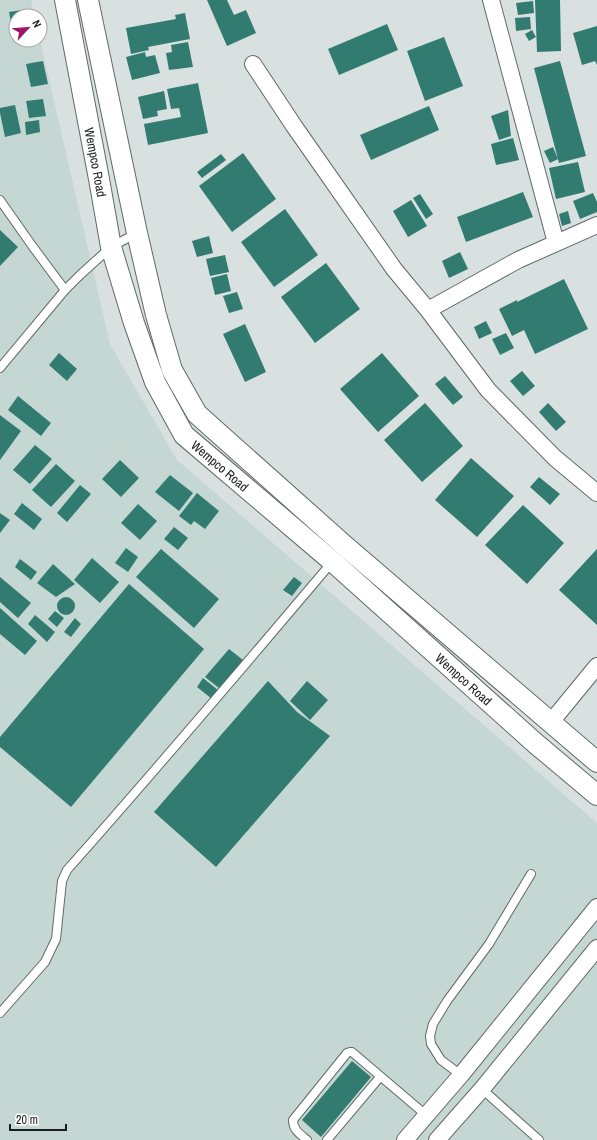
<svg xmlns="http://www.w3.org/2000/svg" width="597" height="1140" font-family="'Archivo Narrow',sans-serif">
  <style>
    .built { fill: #c5d7d3 }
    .building { fill: #327b70 }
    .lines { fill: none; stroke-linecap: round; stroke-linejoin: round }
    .service-casing { stroke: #616968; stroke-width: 10 }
    .minor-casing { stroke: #616968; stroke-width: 18 }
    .tertiary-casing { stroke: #616968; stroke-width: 22 }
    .service { stroke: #fff; stroke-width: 8 }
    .minor { stroke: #fff; stroke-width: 16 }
    .tertiary { stroke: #fff; stroke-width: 20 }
    .labels { text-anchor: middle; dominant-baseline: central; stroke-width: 3; stroke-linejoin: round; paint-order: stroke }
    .street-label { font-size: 13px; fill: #1a1d1d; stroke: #fff }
  </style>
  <rect width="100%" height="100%" fill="#d8e1df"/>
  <!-- built -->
  <path class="built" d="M0 0H31L34 16H16V40H40L110 344 177 460 597 823V1140H0Z"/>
  <!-- building -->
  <path class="building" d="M207 0H227L234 15 246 10 256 33 227 46Z
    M535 0H560L561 51 537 52Z
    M533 1 534 13 518 15 516 3Z
    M28 9 30 16H16V33H13L9 12Z
    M185 13 190 39 148 47 149 50 131 54 126 28 176 19 175 15Z
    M530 17 531 29 516 31 515 18Z
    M387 24 398 50 339 75 328 49Z
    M597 26V65L595 61 582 65 573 33Z
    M532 30 536 37 529 41 525 34Z
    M444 37 463 86 425 101 407 51Z
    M188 42 193 67 169 70 166 53 172 52 171 45Z
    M145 52 146 57 155 55 160 73 132 80 126 57Z
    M43 61 48 84 31 87 26 64Z
    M560 61 586 156 559 163 534 68Z
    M198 83 208 133 148 145 144 124 181 117 179 108 171 109 167 89Z
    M164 91 167 109 157 111 158 116 143 119 138 97Z
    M43 99 46 116 29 118 26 101Z
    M15 105 21 133 5 137 0 113V108Z
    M429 106 439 130 371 160 360 135Z
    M508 110 511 136 499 140 491 116Z
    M39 120 40 132 26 135 25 122Z
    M513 138 519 160 496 165 491 144Z
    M553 147 558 159 550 163 544 151Z
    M243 153 276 199 232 232 199 186Z
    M221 154 226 160 202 178 197 172Z
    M578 162 585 192 556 199 549 168Z
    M523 192 533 217 466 242 457 217Z
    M593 193 597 202V212L580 219 573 201Z
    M420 194 433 214 426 219 413 198Z
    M411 200 427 226 408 237 393 211Z
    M285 209 318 255 274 287 241 242Z
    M568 211 571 223 562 226 559 214Z
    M0 230 18 247 0 266Z
    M209 236 213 253 197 257 192 241Z
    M460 252 468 269 449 278 442 261Z
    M225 255 229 272 210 276 206 259Z
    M326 263 360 309 315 343 281 297Z
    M227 274 231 291 215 295 211 278Z
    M564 279 588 329 535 354 524 330 512 336 499 309 517 300V302Z
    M237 292 243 309 229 313 223 296Z
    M486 321 492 333 479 339 474 327Z
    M245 324 266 372 245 382 223 334Z
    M506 333 514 348 500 355 492 339Z
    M59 353 77 369 67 381 49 365Z
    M382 353 419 396 378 432 340 389Z
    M522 371 535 386 523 396 510 381Z
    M445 376 463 397 453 405 435 384Z
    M18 396 51 423 41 436 8 410Z
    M425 403 463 446 422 482 384 440Z
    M548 403 566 422 556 431 539 412Z
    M0 415 21 431 0 460Z
    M35 445 52 459 30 484 13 470Z
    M471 458 514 496 477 537 435 500Z
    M120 460 139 478 121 497 102 479Z
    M56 464 75 481 51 507 32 490Z
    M170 475 193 493 179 511 155 492Z
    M539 477 560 494 550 505 530 487Z
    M80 485 91 494 67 522 57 513Z
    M197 493 219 511 205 529 194 521 191 525 179 516Z
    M22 503 42 519 34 530 14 514Z
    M138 504 157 521 140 540 121 523Z
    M523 505 564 543 527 584 485 545Z
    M0 513 10 520 0 533Z
    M174 527 188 538 178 550 164 539Z
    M126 548 138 557 128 572 115 563Z
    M161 549 219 599 194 628 136 577Z
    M597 549V625L559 590Z
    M92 558 119 582 100 603 74 580Z
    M20 559 37 572 31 580 15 567Z
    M53 564 75 584 56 597 37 583Z
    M0 577 31 603 18 618 0 602Z
    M294 577 302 583 292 596 283 590Z
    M129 584 204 649 71 807 0 747V737Z
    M57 606a9 9 0 1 1 18 0a9 9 0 1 1-18 0Z
    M0 608 37 641 25 655 0 634Z
    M55 611 64 618 57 627 48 619Z
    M35 615 55 632 47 642 28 624Z
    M75 618 81 624 71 637 64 632Z
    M229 649 243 660 219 688 205 677Z
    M203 678 218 690 212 699 197 687Z
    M268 681 297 712 330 736 216 867 154 812Z
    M307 681 328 700 310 720 290 701Z
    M352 1061 371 1077 321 1137 302 1120Z"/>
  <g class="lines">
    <!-- service casing -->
    <g class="service-casing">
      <path id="service" d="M0 200 33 247 65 290
        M0 368 65 290 80 275 111 247 137 233
        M0 1013 45 962 56 939 62 881 67 870C157 769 245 665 333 561
        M461 1075 441 1060 431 1044 430 1036 433 1024 447 1001 489 944 531 874
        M482 1089 539 1140
        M307 1140C300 1134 293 1130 293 1120L347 1053 350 1052H352L426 1115
        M327 1140 380 1077"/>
    </g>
    <!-- minor casing -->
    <g class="minor-casing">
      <path id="minor" d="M491 0 556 243
        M253 64 294 126 394 269 428 310 488 390 555 458 597 493
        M428 310 518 260 597 225
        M551 722 597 666
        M405 1140 461 1075 597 907
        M437 1140 482 1089 597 948"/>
    </g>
    <!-- tertiary casing -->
    <g class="tertiary-casing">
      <g id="tertiary">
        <path id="s1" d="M65 0 99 179 111 247 134 323 155 382 184 435 332 561 535 743 597 795"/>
        <path d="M88 0 137 233 156 315 172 370 197 414 345 546 597 762"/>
      </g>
    </g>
    <!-- service -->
    <use href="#service" class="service"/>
    <!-- minor -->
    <use href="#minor" class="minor"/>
    <!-- tertiary -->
    <use href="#tertiary" class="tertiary"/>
  </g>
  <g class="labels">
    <!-- street labels -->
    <g class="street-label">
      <text stroke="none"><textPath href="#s1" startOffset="165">Wempco Road</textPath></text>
      <text stroke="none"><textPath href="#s1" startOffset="501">Wempco Road</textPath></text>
      <text stroke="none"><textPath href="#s1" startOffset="825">Wempco Road</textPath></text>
    </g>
  </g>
  <!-- north arrow -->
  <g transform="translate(28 28) rotate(64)"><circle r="19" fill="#ffffff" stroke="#a3a5a5"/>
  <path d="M0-3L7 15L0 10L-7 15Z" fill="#9d1767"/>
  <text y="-6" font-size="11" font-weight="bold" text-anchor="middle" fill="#1a1d1d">N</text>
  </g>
  <!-- scale -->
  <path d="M10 1124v6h56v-6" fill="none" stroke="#1a1d1d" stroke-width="2"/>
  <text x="16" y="1124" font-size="12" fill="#1a1d1d" stroke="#ffffff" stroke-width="3" paint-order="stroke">20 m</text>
</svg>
